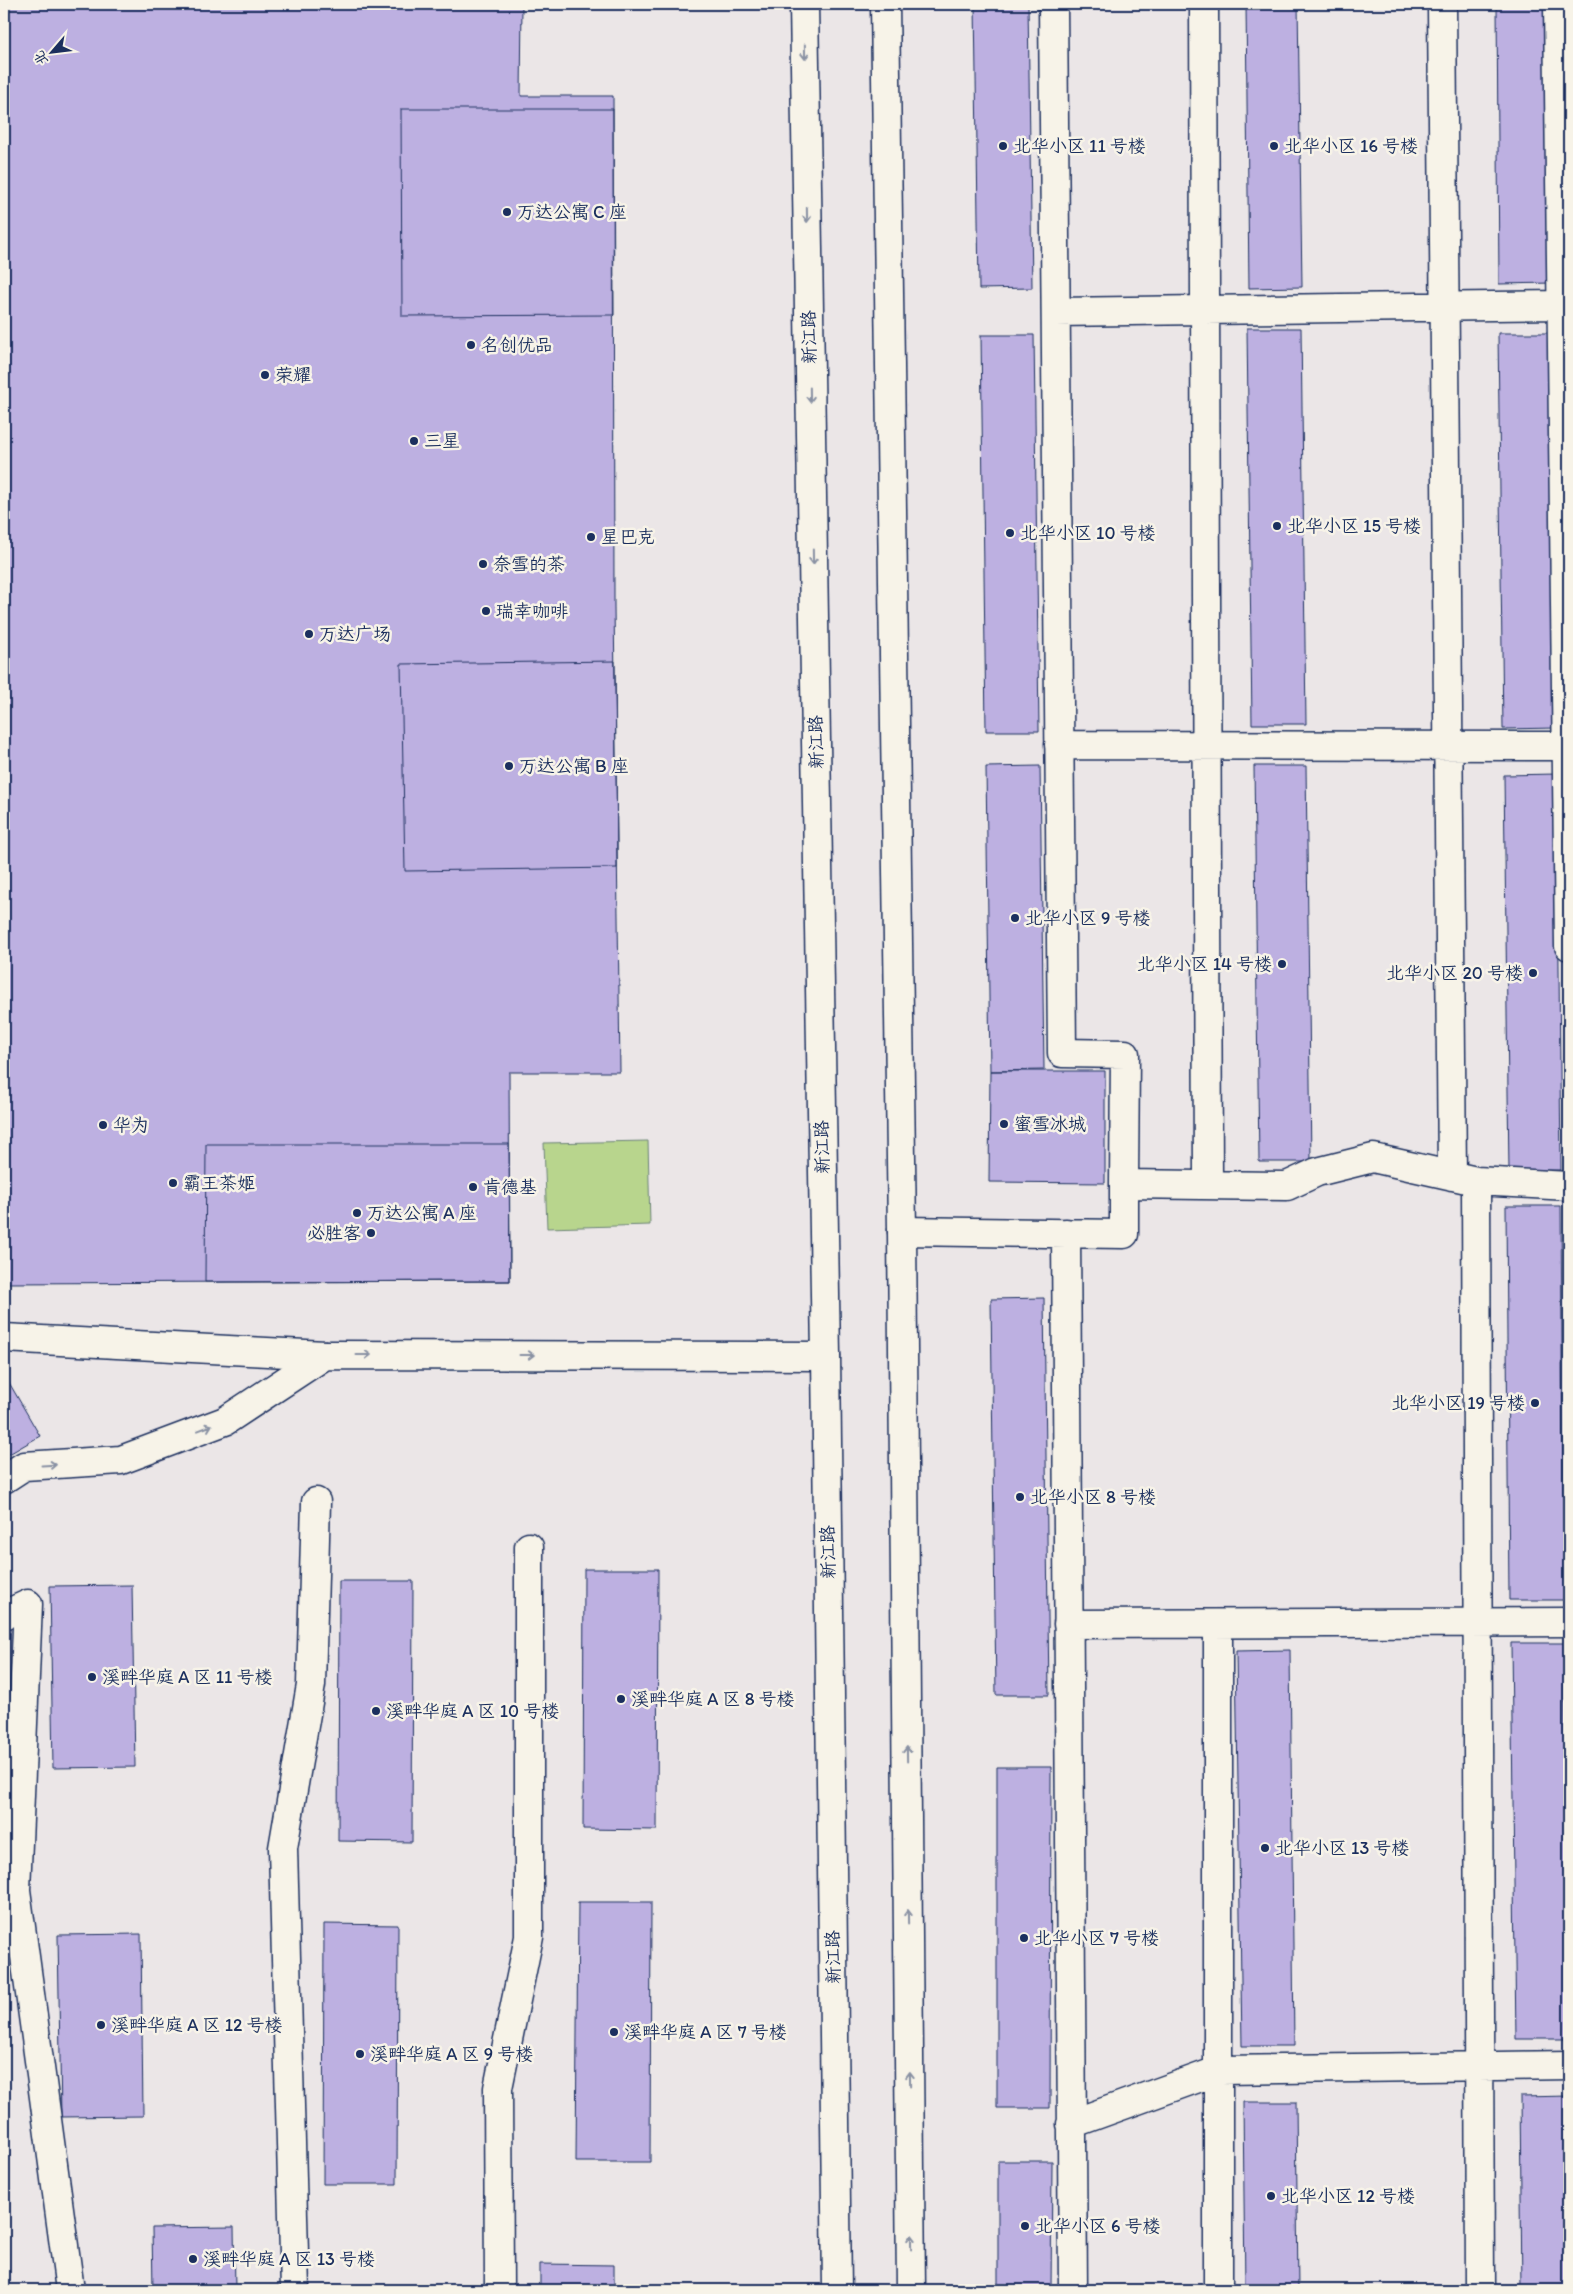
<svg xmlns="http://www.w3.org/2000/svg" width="1573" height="2294" font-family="Itim,'LXGW WenKai TC',sans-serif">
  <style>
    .green { fill: #b8d58d; stroke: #6a8276 }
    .building { fill: #bdb0e1; stroke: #1b2f5e }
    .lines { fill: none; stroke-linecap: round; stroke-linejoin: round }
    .pedestrian-casing { stroke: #1b2f5e; stroke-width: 31 }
    .minor-casing { stroke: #1b2f5e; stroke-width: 31 }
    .secondary-casing { stroke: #1b2f5e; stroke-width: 31 }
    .pedestrian { stroke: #f7f3e8; stroke-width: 28 }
    .minor { stroke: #f7f3e8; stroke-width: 28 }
    .secondary { stroke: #f7f3e8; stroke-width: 28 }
    .oneway { stroke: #8991a3 }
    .poi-dot { fill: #1b2f5e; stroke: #f7f3e8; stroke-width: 2 }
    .labels { text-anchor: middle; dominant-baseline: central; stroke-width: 5; stroke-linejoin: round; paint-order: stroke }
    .poi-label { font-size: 18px; fill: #1b2f5e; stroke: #f7f3e8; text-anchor: start }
    .street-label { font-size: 18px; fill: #1b2f5e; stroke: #f7f3e8 }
  </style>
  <rect width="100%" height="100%" fill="#ebe6e7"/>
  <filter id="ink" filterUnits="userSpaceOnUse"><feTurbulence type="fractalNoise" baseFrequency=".02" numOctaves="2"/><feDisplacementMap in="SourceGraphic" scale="10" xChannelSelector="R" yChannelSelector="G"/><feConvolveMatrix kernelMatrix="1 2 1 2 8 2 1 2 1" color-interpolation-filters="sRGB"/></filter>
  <g filter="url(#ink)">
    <!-- green -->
    <path class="green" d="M648 1141 650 1225 547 1228 544 1143Z"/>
    <!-- building -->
    <path class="building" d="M4 4H522L521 96H613L614 607 620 1072H509L510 1281 4 1283Z
      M975 4H1028L1032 288 979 289Z
      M1246 4H1298L1302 287 1249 288Z
      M1497 4H1550L1552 283 1499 284Z
      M401 109H613L614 315 402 316Z
      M1247 328H1301L1306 724H1252Z
      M1498 333H1551L1556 728 1503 729Z
      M981 335H1034L1039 731H986Z
      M615 661 617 868 405 871 401 664Z
      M1040 766 1044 1070 990 1071 986 767Z
      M1254 766H1306L1311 1162H1259Z
      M1557 774 1561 1170 1509 1171 1504 775Z
      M990 1071H1105V1183L989 1182Z
      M206 1144H509L510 1281 205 1282Z
      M1506 1206H1561L1564 1600H1509Z
      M1044 1298 1049 1695H996L991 1299Z
      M4 1374 40 1436 4 1457Z
      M584 1569H658L657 1830 583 1829Z
      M339 1581H413L412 1842 338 1841Z
      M132 1585 135 1767 53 1768 50 1586Z
      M1511 1643H1564L1569 2039H1516Z
      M1290 1650 1294 2046H1242L1236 1651Z
      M997 1767H1051L1050 2108H997Z
      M578 1902H651L650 2162H576Z
      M324 1924 398 1925 397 2184H323Z
      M141 1934 143 2116 61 2117 58 1935Z
      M1569 2096V2290H1522L1520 2097Z
      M1243 2102H1296L1298 2290H1245Z
      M998 2161H1052L1051 2290H998Z
      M234 2227 235 2290H153L152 2228Z
      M540 2264 614 2265V2290H540Z"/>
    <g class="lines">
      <!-- pedestrian casing -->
      <g class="pedestrian-casing">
        <path id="pedestrian" d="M4 1338 325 1355"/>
      </g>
      <!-- minor casing -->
      <g class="minor-casing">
        <path id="minor" d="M1053 4 1062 1053 1125 1054 1124 1184
          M1204 4 1208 1185
          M1442 4 1452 1176
          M1558 4 1569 946
          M1056 312 1561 305
          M1059 745 1567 746
          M1476 1181 1480 2290
          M902 1231 1124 1234V1184L1287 1186 1317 1172 1373 1158 1476 1181 1569 1186
          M1066 1233 1073 2290
          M4 1479 24 1466 121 1460 225 1421 325 1355 826 1356
          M4 1615 28 1604 16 1890 70 2290
          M1068 1624 1569 1622
          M1218 1624V2290
          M1071 2124 1220 2070 1569 2065
          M295 2290 283 1848 311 1685 316 1502
          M499 2290 498 2088 529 1937V1547"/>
      </g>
      <!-- secondary casing -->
      <g class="secondary-casing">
        <path id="secondary" d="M804 4 826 1356 837 2290
          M885 4 902 1231 911 2290"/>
      </g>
      <!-- pedestrian -->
      <use href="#pedestrian" class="pedestrian"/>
      <!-- minor -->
      <use href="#minor" class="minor"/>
      <!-- secondary -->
      <use href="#secondary" class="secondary"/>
    </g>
    <!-- one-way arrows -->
    <defs><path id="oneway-shaft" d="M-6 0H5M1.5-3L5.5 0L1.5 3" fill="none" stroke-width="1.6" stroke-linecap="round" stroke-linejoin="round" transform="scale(1.25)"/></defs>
    <g class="oneway">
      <use href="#oneway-shaft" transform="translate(805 52) rotate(89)"/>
      <use href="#oneway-shaft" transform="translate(807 215) rotate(89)"/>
      <use href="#oneway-shaft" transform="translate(810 395) rotate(89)"/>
      <use href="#oneway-shaft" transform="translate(813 557) rotate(89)"/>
      <use href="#oneway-shaft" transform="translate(364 1355)"/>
      <use href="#oneway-shaft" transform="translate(527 1355)"/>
      <use href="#oneway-shaft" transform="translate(205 1428) rotate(-21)"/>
      <use href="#oneway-shaft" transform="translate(49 1465) rotate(-3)"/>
      <use href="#oneway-shaft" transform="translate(907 1754) rotate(-91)"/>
      <use href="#oneway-shaft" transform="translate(908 1917) rotate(-91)"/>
      <use href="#oneway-shaft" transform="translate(910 2079) rotate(-91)"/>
      <use href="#oneway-shaft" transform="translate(911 2242) rotate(-91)"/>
    </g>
  </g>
  <!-- markers -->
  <g class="poi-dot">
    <circle cx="1003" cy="146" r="5"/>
    <circle cx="1274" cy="146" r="5"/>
    <circle cx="507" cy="212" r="5"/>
    <circle cx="471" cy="345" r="5"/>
    <circle cx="265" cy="375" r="5"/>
    <circle cx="414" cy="441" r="5"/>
    <circle cx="1277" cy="526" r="5"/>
    <circle cx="1010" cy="533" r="5"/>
    <circle cx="591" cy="537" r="5"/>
    <circle cx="483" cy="564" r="5"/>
    <circle cx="486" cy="611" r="5"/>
    <circle cx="309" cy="634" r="5"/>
    <circle cx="509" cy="766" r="5"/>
    <circle cx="1015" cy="918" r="5"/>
    <circle cx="1282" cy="964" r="5"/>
    <circle cx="1533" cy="973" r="5"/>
    <circle cx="1004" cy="1124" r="5"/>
    <circle cx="103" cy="1125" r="5"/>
    <circle cx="173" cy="1183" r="5"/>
    <circle cx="473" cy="1187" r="5"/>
    <circle cx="357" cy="1213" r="5"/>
    <circle cx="371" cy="1233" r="5"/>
    <circle cx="1535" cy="1403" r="5"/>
    <circle cx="1020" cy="1497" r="5"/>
    <circle cx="92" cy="1677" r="5"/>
    <circle cx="621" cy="1699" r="5"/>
    <circle cx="376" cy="1711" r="5"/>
    <circle cx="1265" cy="1848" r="5"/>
    <circle cx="1024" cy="1938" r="5"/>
    <circle cx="101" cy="2025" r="5"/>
    <circle cx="614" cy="2032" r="5"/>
    <circle cx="360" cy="2054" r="5"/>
    <circle cx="1271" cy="2196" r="5"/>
    <circle cx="1025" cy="2226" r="5"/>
    <circle cx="193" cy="2259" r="5"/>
  </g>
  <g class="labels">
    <!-- poi labels -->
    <g class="poi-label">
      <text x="1013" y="146">北华小区 11 号楼</text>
      <text x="1284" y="146">北华小区 16 号楼</text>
      <text x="517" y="212">万达公寓 C 座</text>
      <text x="481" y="345">名创优品</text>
      <text x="275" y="375">荣耀</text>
      <text x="424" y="441">三星</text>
      <text x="1287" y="526">北华小区 15 号楼</text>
      <text x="1020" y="533">北华小区 10 号楼</text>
      <text x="601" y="537">星巴克</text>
      <text x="493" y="564">奈雪的茶</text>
      <text x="496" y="611">瑞幸咖啡</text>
      <text x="319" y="634">万达广场</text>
      <text x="519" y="766">万达公寓 B 座</text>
      <text x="1025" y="918">北华小区 9 号楼</text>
      <text x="1272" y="964" text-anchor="end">北华小区 14 号楼</text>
      <text x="1523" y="973" text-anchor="end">北华小区 20 号楼</text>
      <text x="1014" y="1124">蜜雪冰城</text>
      <text x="113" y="1125">华为</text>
      <text x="183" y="1183">霸王茶姬</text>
      <text x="483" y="1187">肯德基</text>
      <text x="367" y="1213">万达公寓 A 座</text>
      <text x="361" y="1233" text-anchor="end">必胜客</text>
      <text x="1525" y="1403" text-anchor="end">北华小区 19 号楼</text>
      <text x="1030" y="1497">北华小区 8 号楼</text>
      <text x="102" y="1677">溪畔华庭 A 区 11 号楼</text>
      <text x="631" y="1699">溪畔华庭 A 区 8 号楼</text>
      <text x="386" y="1711">溪畔华庭 A 区 10 号楼</text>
      <text x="1275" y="1848">北华小区 13 号楼</text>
      <text x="1034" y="1938">北华小区 7 号楼</text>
      <text x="111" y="2025">溪畔华庭 A 区 12 号楼</text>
      <text x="624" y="2032">溪畔华庭 A 区 7 号楼</text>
      <text x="370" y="2054">溪畔华庭 A 区 9 号楼</text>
      <text x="1281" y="2196">北华小区 12 号楼</text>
      <text x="1035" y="2226">北华小区 6 号楼</text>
      <text x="203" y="2259">溪畔华庭 A 区 13 号楼</text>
    </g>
    <!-- street labels -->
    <g class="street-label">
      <text transform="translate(809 337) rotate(-91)">新江路</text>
      <text transform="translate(816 742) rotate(-91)">新江路</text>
      <text transform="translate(822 1147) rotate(-91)">新江路</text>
      <text transform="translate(828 1552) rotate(-91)">新江路</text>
      <text transform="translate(833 1957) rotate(-91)">新江路</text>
    </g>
  </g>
  <!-- margin -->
  <rect width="1573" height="2294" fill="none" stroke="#f7f3e8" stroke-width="20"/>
  <rect x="10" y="10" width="1553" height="2274" fill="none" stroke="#1b2f5e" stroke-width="2" filter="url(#ink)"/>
  <!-- north arrow -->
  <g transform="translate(52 52) rotate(242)" stroke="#f7f3e8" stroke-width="4" paint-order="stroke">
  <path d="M0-4L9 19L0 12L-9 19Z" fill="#1b2f5e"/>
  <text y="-8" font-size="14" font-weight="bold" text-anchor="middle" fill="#1b2f5e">北</text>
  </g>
</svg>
